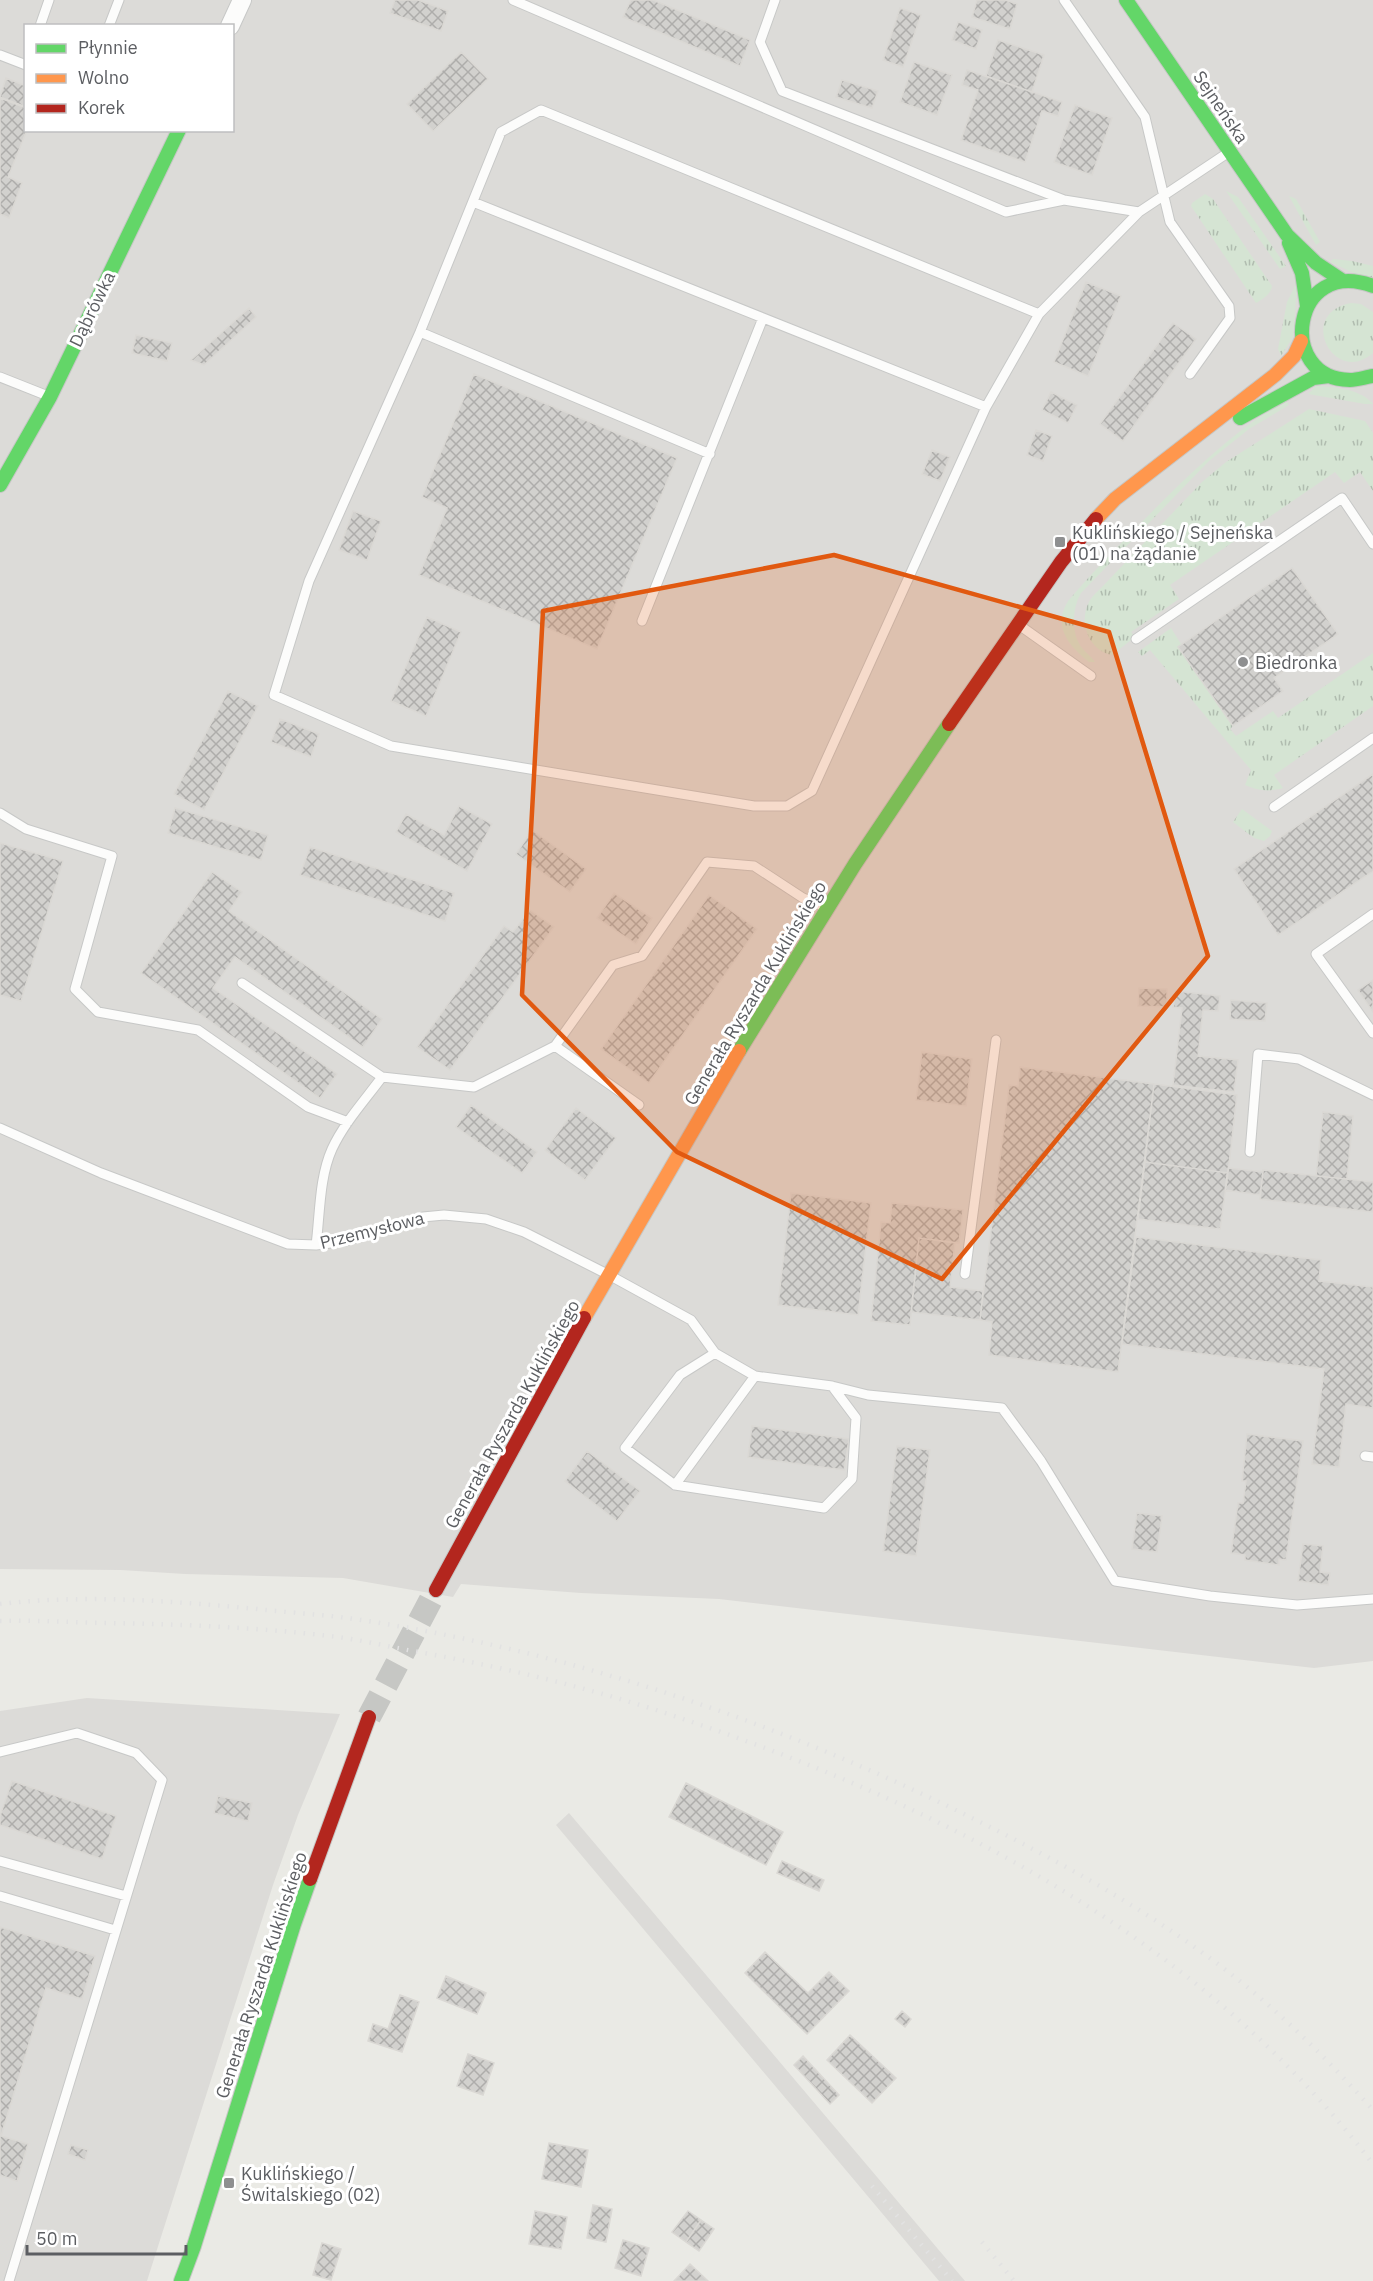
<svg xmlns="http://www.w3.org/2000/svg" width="1373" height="2281" font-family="'IBM Plex Sans',sans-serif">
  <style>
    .industrial { fill: #dcdbd8; fill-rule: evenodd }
    .grass { fill: url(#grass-tufts) }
    .building { fill: url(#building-cross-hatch); stroke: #dad8d4; stroke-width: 1.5 }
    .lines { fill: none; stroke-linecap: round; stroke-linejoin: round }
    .secondary-tunnel { stroke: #c6c7c4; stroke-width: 24; stroke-dasharray: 24 12; stroke-linecap: butt }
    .lane-casing { stroke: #c7c8c7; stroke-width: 11 }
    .street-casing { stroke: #c7c8c7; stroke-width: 20 }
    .fast-casing { stroke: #c6c7c5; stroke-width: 16 }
    .slow-casing { stroke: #c6c7c5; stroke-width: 16 }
    .jam-casing { stroke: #c6c7c5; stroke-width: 16 }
    .lane { stroke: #fcfcfb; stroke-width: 9 }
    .street { stroke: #fcfcfb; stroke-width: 18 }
    .fast { stroke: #63d668; stroke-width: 14 }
    .slow { stroke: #ff974d; stroke-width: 14 }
    .jam { stroke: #b3261e; stroke-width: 14 }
    .rail { stroke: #e2e2e2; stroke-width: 4.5; stroke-dasharray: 1.5 8; stroke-linecap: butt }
    .marked { fill: #e15910; fill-opacity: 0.2; stroke: #e15910; stroke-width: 4.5; stroke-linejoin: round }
    .poi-dot { fill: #8e8f90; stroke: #fff; stroke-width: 2 }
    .labels { text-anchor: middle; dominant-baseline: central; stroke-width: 6; stroke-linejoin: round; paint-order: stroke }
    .street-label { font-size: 18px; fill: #5c5e62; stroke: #fff }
    .poi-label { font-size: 18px; fill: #5c5e62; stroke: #fff; text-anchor: start }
  </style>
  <defs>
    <pattern id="grass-tufts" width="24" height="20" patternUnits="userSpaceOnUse" patternTransform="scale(1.5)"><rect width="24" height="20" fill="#d5e4d3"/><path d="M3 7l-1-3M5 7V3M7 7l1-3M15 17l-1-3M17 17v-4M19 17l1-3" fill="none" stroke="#b0bcaf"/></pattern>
    <pattern id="building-cross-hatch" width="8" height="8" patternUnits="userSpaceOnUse" patternTransform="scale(1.5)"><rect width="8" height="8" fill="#d2d1ce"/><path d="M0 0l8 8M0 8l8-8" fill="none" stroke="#aeadab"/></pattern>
  </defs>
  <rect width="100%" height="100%" fill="#eaeae5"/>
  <!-- industrial -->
  <path class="industrial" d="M0 0H1373V1661L1314 1668 719 1599 581 1593 461 1584 453 1597 343 1578 185 1574 121 1570 0 1569ZM26 26H232V130H26Z
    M87 1698 340 1714 298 1815 273 1885 147 2281H0V1711Z
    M569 1813 965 2281H939L556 1825Z"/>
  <!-- grass -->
  <path class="grass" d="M1226 191 1238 197 1286 266 1280 269Z
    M1205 194 1213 199 1272 286C1271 294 1263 299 1256 303L1191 206 1192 203Z
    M1289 196 1296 199 1320 242 1316 245Z
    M1333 259 1352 261 1373 266V278L1363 277 1330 262Z
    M1295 286H1297L1293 337 1281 356 1278 349 1287 302Z
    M1351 303 1361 304 1373 312V353C1335 387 1295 314 1351 303Z
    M1317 386C1335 387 1361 389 1373 404H1365L1308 394Z
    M1286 400 1289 405 1249 429 1209 461 1081 593C1072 608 1071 634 1082 648 1086 653 1092 657 1095 662H1089C1069 646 1052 627 1068 601 1091 574 1115 549 1140 524 1185 478 1230 433 1286 400Z
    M1309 409 1365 421 1373 433V491L1360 472 1344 483 1335 472 1170 585 1179 599 1131 632 1135 637 1112 655C1089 651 1078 622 1089 602 1092 596 1098 591 1102 587L1202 482 1226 462Z
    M1171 628 1181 644 1179 647 1233 726 1230 729 1236 736 1273 711 1278 718 1373 653V706L1274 775 1283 788C1269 792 1258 791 1245 785L1251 770 1150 650 1142 656 1138 652Z
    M1242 809 1272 831 1270 836 1264 841 1254 838 1233 822Z"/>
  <!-- building -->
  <path class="building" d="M395 0H418L448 11 441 31 390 13Z
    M631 0H653L750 40 740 66 623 17Z
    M977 0H1005L1017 4 1010 29 972 17Z
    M900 8 921 15 903 67 883 60Z
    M958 22 982 30 976 49 952 40Z
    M998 40 1044 55 1032 92 986 76Z
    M461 52 488 79 433 131 407 104Z
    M914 62 952 75 937 115 900 102Z
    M967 70 1062 102 1058 116 1042 111 1025 162 961 140 978 90 962 85Z
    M6 78 26 86V107L0 97Z
    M842 80 878 91 872 108 836 97Z
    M0 98 26 108 27 130 8 177 22 183 9 218 0 214Z
    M1075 105 1112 118 1092 175 1054 162Z
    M1086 282 1121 296 1088 376 1054 362Z
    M249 308 256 317 204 365 191 360Z
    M1173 323 1196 339 1123 441 1100 424Z
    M136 335 172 343 167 361 132 353Z
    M474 374 677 458 597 649 419 575 447 508 422 497Z
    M1051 392 1077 405 1068 423 1042 410Z
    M1036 430 1052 436 1043 461 1027 455Z
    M932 450 950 457 940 481 922 474Z
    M353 511 381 521 367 560 339 550Z
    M1292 568 1338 634 1274 678 1283 691 1233 726 1178 647Z
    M427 617 461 632 426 716 391 701Z
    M228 691 258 706 204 810 174 794Z
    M280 719 319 734 311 757 271 742Z
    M1373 774V871L1278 935 1234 869Z
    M459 806 492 824 467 871 396 832 406 814 444 835Z
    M175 808 268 835 261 860 168 833Z
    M532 830 586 869 570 892 516 854Z
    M0 843 63 861 21 1001 0 995Z
    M310 847 454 893 445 921 300 875Z
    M212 872 242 892 229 911 382 1019 363 1047 235 957 213 988 337 1074 320 1098 141 973Z
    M614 893 652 918 636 944 597 918Z
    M709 895 757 929 649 1083 601 1049Z
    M530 910 554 927 450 1070 417 1047 504 926 513 932Z
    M1373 980V1012L1358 990Z
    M1139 988 1167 989V1007L1138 1006Z
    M1176 991 1220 996 1218 1011 1203 1010 1198 1056 1238 1060 1234 1092 1173 1085 1182 1008 1173 1007Z
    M1231 1000 1267 1003 1265 1021 1230 1019Z
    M922 1052 972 1059 966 1106 916 1100Z
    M1020 1067 1154 1084 1118 1372 989 1355 992 1322 980 1320 1009 1085 1018 1086Z
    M1154 1084 1237 1095 1228 1173 1145 1162Z
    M471 1105 537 1152 522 1173 456 1127Z
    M576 1108 616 1138 585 1180 545 1150Z
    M1323 1112 1353 1116 1347 1179 1316 1176Z
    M1145 1162 1228 1173 1220 1229 1138 1219Z
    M1228 1168 1263 1172 1260 1195 1225 1190Z
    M1263 1170 1373 1182V1212L1260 1199Z
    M791 1193 871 1203 858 1315 778 1305Z
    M892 1203 963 1210 959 1243 919 1238 910 1325 871 1321 881 1222 890 1223Z
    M1136 1237 1321 1260 1319 1281 1373 1287V1408L1346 1404 1339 1467 1312 1464 1324 1369 1122 1344Z
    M919 1238 955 1243 950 1287 983 1291 980 1320 911 1312Z
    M752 1426 849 1439 844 1470 748 1457Z
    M1247 1434 1303 1441 1286 1560 1279 1559V1565L1245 1560V1555L1231 1553 1238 1503H1243L1246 1481H1242Z
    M897 1446 930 1450 916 1556 883 1551Z
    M587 1451 640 1491 617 1521 565 1481Z
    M1137 1513 1162 1516 1157 1552 1132 1549Z
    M1303 1544 1323 1546 1320 1572 1330 1573 1328 1585 1298 1581Z
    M12 1781 116 1816 102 1859 0 1825V1816Z
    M686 1783 783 1832 766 1865 669 1817Z
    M218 1796 252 1803 248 1821 214 1813Z
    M782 1861 824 1880 819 1891 777 1873Z
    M0 1927 95 1956 82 1999 46 1988 1 2136 28 2144 17 2181 0 2175Z
    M765 1952 808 1993 829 1972 849 1991 807 2034 745 1973Z
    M446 1976 486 1993 477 2014 437 1998Z
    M400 1995 419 2002 402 2052 368 2041 373 2024 388 2029Z
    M902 2011 911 2019 905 2027 895 2019Z
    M850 2035 896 2078 872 2103 827 2060Z
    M468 2054 494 2063 483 2095 457 2086Z
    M803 2056 839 2095 830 2104 794 2065Z
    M549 2143 588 2150 581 2187 542 2179Z
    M71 2145 88 2150 85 2160 68 2154Z
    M593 2205 612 2209 606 2242 587 2238Z
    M535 2211 567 2217 561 2249 529 2244Z
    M688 2211 701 2220 686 2242 672 2232Z
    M701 2220 714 2229 699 2251 686 2242Z
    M623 2240 649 2248 641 2276 615 2268Z
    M322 2243 341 2249 331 2280 313 2275Z
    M690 2264 708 2281H674Z"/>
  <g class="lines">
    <!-- secondary-tunnel -->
    <path class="secondary-tunnel" d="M369 1717 436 1590"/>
    <!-- lane casing -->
    <g class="lane-casing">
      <path id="lane" d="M513 0 1006 212 1064 200
        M775 0 760 42 782 91 1064 200 1139 212
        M1064 0 1145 117 1170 222 1229 306 1230 318 1190 374
        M40 26 49 0
        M109 26 119 0
        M0 55 26 65
        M473 202 986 407
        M1039 314 541 110 501 132 420 332 309 581 274 695 391 746 754 806H787L812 791 986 407 1039 314 1139 212 1229 152
        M420 332 710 454
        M0 377 48 396
        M642 621 763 318
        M1019 625 1091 676
        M1136 639 1342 498 1373 544
        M1274 807 1373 738
        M0 813 26 829 112 856 75 989 98 1012 198 1030 308 1107 348 1122
        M1373 914 1316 954 1373 1033
        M242 983 382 1077
        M555 1046 639 1105
        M0 1128 101 1173 288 1244 316 1245 345 1241 423 1217 444 1215 486 1219 524 1232 609 1275 691 1320 715 1353
        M1250 1152 1258 1054 1299 1059 1373 1095
        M316 1245C320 1215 319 1178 332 1149 344 1123 365 1100 382 1077L474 1087 555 1046 613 965 642 956 707 862 754 866 803 898 825 907
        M965 1274 996 1040
        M832 1386 868 1395 1002 1408 1041 1461 1115 1581 1210 1596 1297 1605 1373 1599
        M1365 1456 1373 1457
        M675 1485 755 1376 832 1386 856 1418 852 1479 824 1508 675 1485 625 1448 680 1375 715 1353 755 1376
        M0 1752 77 1733 136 1753 162 1780 9 2281
        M0 1861 126 1896
        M0 1896 115 1930"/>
    </g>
    <!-- street casing -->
    <g class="street-casing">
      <path id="street" d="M230 26 242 0"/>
    </g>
    <!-- fast casing -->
    <g class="fast-casing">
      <path id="fast" d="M1126 0 1287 235 1316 263 1343 281
        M1289 243 1302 273 1307 306
        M1373 286C1292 255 1275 379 1350 380 1357 380 1366 377 1373 376
        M1240 418 1313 378 1329 376
        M0 485 50 397 179 130
        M739 1051 855 864 949 724
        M181 2281 194 2246 294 1924 310 1879"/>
    </g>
    <!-- slow casing -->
    <g class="slow-casing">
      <path id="slow" d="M1096 519 1115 499 1275 375 1294 356 1301 341
        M584 1318 739 1051"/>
    </g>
    <!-- jam casing -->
    <g class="jam-casing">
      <path id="jam" d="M949 724 1061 562 1096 519
        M436 1590 584 1318
        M310 1879 369 1717"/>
    </g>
    <!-- lane -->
    <use href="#lane" class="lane"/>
    <!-- street -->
    <use href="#street" class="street"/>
    <!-- fast -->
    <use href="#fast" class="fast"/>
    <!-- slow -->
    <use href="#slow" class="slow"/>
    <!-- jam -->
    <use href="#jam" class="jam"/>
    <!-- rail -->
    <path class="rail" d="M0 1604C86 1594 171 1601 257 1609 284 1612 312 1614 340 1617 557 1647 775 1720 972 1818 1053 1858 1133 1902 1207 1956 1268 2000 1322 2053 1373 2110
      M0 1621C33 1620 67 1622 100 1623 177 1624 253 1627 330 1636 357 1639 385 1646 413 1651 509 1668 603 1691 695 1723 954 1811 1204 1943 1373 2164
      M872 2186 952 2281
      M982 2242 1014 2281"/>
  </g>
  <!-- marked area -->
  <path class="marked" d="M834 555 1109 632 1208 956 942 1279 677 1152 522 995 543 611Z"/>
  <!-- markers -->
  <g class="poi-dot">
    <rect x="1054" y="536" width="12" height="12" rx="3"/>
    <circle cx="1243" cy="662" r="6"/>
    <rect x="223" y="2177" width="12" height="12" rx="3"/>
  </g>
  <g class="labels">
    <!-- street labels -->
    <g class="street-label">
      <text transform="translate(1221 107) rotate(56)">Sejneńska</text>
      <text transform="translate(92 309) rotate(-64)">Dąbrówka</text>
      <text transform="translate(755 993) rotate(-59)">Generała Ryszarda Kuklińskiego</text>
      <text transform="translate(372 1230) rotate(-14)">Przemysłowa</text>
      <text transform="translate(512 1414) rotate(-61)">Generała Ryszarda Kuklińskiego</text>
      <text transform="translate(261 1975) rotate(-72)">Generała Ryszarda Kuklińskiego</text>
    </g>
    <!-- poi labels -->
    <g class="poi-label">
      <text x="1072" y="532">Kuklińskiego / Sejneńska<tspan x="1072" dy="21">(01) na żądanie</tspan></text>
      <text x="1255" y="662">Biedronka</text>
      <text x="241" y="2173">Kuklińskiego /<tspan x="241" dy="21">Świtalskiego (02)</tspan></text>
    </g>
  </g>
  <!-- legend -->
  <rect x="24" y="24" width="210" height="108" fill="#ffffff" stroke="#bebfc0" stroke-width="1.5"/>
  <rect x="36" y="44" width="30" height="9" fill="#63d668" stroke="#bebfc0" stroke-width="1.5"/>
  <text x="78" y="54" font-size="18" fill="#5c5e62">Płynnie</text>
  <rect x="36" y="74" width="30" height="9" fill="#ff974d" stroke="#bebfc0" stroke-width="1.5"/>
  <text x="78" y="84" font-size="18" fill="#5c5e62">Wolno</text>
  <rect x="36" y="104" width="30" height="9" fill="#b3261e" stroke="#bebfc0" stroke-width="1.5"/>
  <text x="78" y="114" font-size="18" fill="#5c5e62">Korek</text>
  <!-- scale -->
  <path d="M27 2245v9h159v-9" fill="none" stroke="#5c5e62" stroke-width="3"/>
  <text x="36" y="2245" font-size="18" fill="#5c5e62" stroke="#ffffff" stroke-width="4.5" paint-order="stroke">50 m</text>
</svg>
